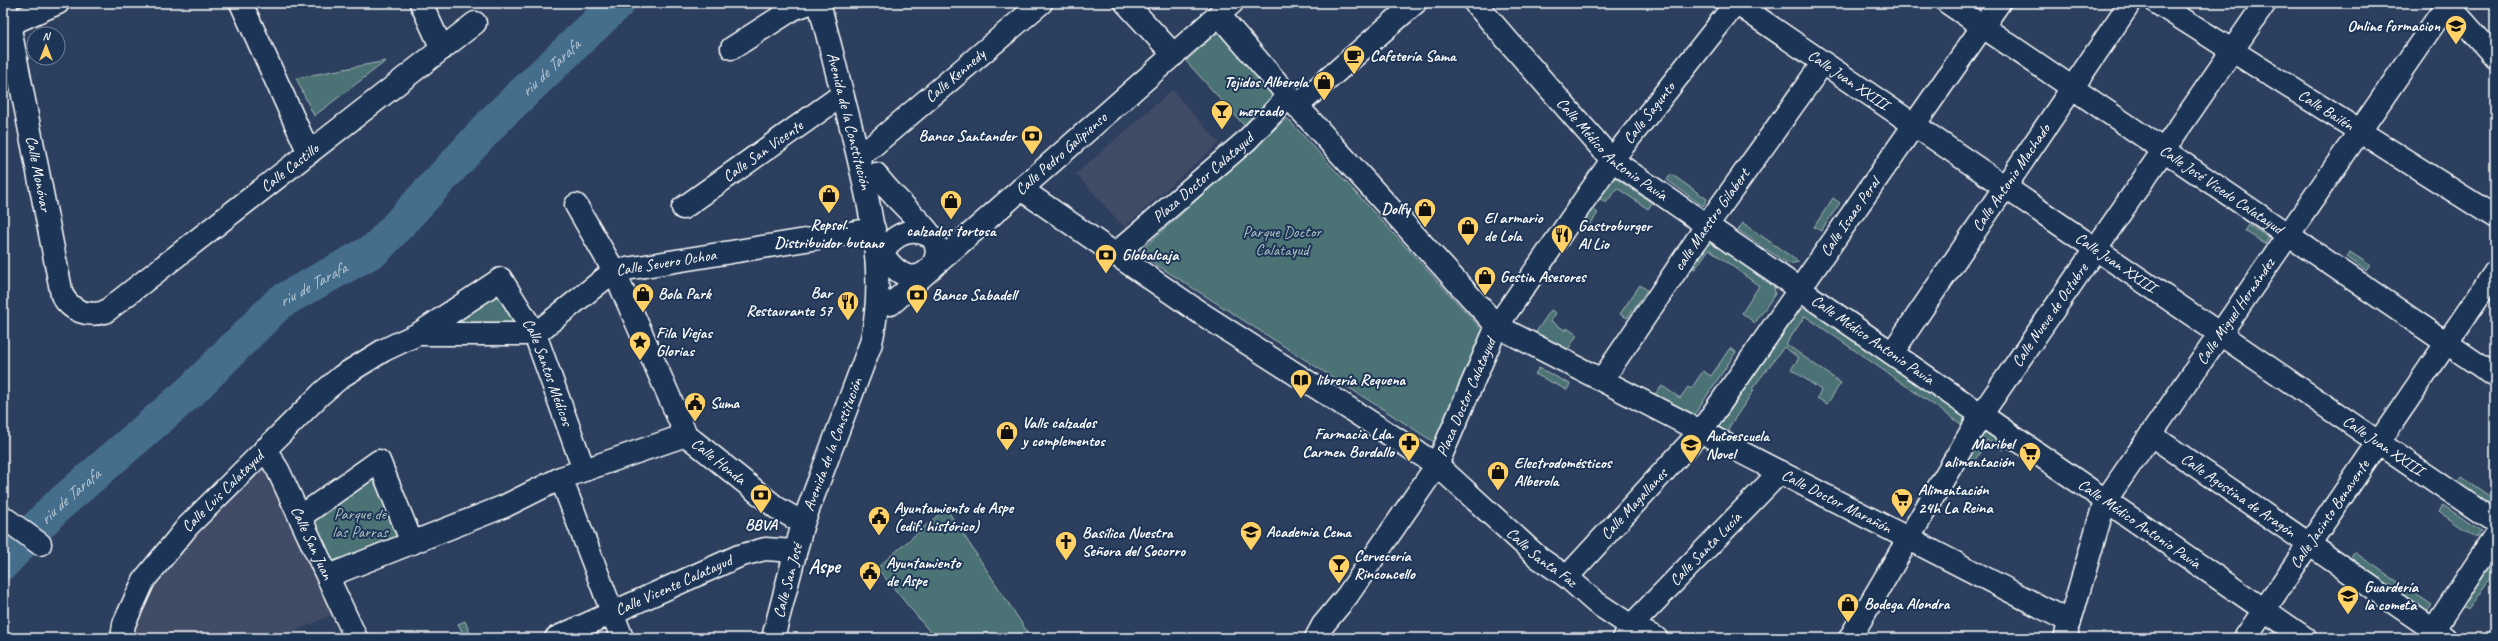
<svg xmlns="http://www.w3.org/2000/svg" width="2498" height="641" font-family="Caveat,sans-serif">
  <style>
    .built { fill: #404b66 }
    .green { fill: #4c7274; stroke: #a6b8ba }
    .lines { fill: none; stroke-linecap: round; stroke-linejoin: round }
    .river { stroke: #456e8d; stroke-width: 34 }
    .minor-casing { stroke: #fff; stroke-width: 25 }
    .major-casing { stroke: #fff; stroke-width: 25 }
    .minor { stroke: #1d3557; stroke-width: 22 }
    .major { stroke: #1d3557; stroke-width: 22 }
    .labels { text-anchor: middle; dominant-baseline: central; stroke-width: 4; stroke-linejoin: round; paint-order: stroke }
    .poi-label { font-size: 16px; font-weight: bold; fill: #fff; stroke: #1d3557; text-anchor: start }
    .street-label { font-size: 16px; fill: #fff; stroke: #1d3557 }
    .park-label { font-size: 16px; fill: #aec0c0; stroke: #1d3557 }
    .water-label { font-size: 17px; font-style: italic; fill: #b5c5d1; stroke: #1d3557 }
    .district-label { font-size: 20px; font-weight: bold; fill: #fff; stroke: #1d3557 }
  </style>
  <rect width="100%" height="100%" fill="#2d3f5e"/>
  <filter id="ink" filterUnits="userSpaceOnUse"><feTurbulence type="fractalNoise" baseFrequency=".025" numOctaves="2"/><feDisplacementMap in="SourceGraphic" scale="8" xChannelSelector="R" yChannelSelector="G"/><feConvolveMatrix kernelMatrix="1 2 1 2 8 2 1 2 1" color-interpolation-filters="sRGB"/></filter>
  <g filter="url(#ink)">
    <!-- built -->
    <path class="built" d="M1172 90 1219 143 1124 227 1076 174Z
      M265 449 343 610 280 638H122L144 580Z"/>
    <!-- green -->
    <path class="green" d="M1219 31 1281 103 1251 133 1186 61Z
      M386 61 314 116 296 78Z
      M1287 118 1487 335 1434 442 1138 253Z
      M1671 174 1707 199 1703 206 1667 180Z
      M1614 177 1652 203 1648 209 1617 188 1606 203 1599 198Z
      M1833 198 1840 203 1821 231 1814 227Z
      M1591 208 1598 213 1585 232 1578 227Z
      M1743 223 1799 262 1788 264 1738 230Z
      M2249 225 2269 238 2265 244 2245 231Z
      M1707 240 1774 286 1775 294 1755 323 1742 313 1759 286 1709 249 1695 269 1690 266Z
      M2350 252 2370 265 2366 271 2347 257Z
      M1640 285 1647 290 1627 318 1620 314Z
      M502 292 520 327 459 326 457 320Z
      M1799 308 1806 309 1965 418 1961 424 1805 316 1786 344 1841 383 1827 404 1817 398 1821 390 1791 369 1799 358 1784 347 1752 389 1754 390 1729 427 1730 434 1719 427Z
      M1551 310 1556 313 1551 321 1566 331 1567 328 1577 335 1567 351 1534 335Z
      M1730 348 1736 352 1694 415 1654 395 1662 386 1680 398 1688 387 1691 389 1703 371 1711 376Z
      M1539 368 1570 384 1567 390 1535 374Z
      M1983 431 2005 446 2002 450 1987 440 1973 464 1966 459Z
      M377 468 407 545 326 572 303 523Z
      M2462 477 2495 500V508L2458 483Z
      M2443 505 2481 531 2477 538 2439 512Z
      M946 508 1030 636 1027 638H935L877 568Z
      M2354 552 2432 605 2426 613 2349 560Z
      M2495 558V571L2468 610 2462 606Z
      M465 621 472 638H450L462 631 458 624Z"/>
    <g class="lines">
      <!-- river -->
      <path class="river" id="s1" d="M3 563 53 510 193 389 280 302 376 249 498 117 618 3"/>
      <!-- minor casing -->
      <g class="minor-casing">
        <g id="minor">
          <path id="s2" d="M5 3 62 295C71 311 87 317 105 312L475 23"/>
          <path d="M241 3 309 153"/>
          <path d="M421 3 442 49"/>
          <path d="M1126 3 1174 55"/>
          <path id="s3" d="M1475 3 1612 160 2305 638"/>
          <path id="s4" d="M1736 3 1612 160 1497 326 2070 622"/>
          <path id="s5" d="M1736 3 2495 522"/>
          <path id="s6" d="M1948 3 2495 376"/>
          <path id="s7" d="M2157 3 2495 217"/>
          <path d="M3 27 58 3"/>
          <path d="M732 48 793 9 810 3"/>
          <path d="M1297 106 1415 3"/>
          <path id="s8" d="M869 149 1041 3"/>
          <path d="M876 174C889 195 929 226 935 243 942 261 924 282 905 275 891 269 881 253 876 240"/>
          <path id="s9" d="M1021 189 1199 312 1437 465 1497 326 1297 106 1219 15"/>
          <path id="s10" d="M576 205 614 271 686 435 777 508 803 523"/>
          <path id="s11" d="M683 208 842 95"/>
          <path id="s12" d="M1114 255 1247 140 1289 96"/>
          <path d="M877 264C886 241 905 223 930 236"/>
          <path id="s13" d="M891 304 1232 3"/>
          <path id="s14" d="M420 333 501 279 535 334 584 470"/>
          <path id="s15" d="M1892 353 2130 3"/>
          <path id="s16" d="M1602 380 1707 225 1823 63"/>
          <path id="s17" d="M2151 435 2445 638"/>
          <path id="s18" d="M265 449 278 470 356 638"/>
          <path d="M561 478 622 638"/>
          <path d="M3 517 40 544"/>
          <path d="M300 517 379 461 412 543"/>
          <path d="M328 576 505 506 561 478 686 435"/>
          <path id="s19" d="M1567 577 1701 431 1999 3"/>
          <path id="s20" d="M122 638 124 624 144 580 188 526 322 393 342 376 384 350 418 334H535L614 271 874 229"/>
          <path id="s21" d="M556 638 739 556 765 549 795 551"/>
          <path id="s22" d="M773 638 803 523 871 343C888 270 868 198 851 127 840 86 830 44 819 3"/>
          <path id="s23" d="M1316 638 1323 625 1347 596 1437 465 1539 558 1567 577 1595 602 1631 626 1656 638"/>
          <path id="s24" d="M1624 638 1631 626 1780 472"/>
          <path id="s25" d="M1850 638 1981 415 2265 3"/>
          <path id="s26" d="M2065 638 2105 501 2448 3"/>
          <path id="s27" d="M2245 638 2495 272"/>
          <path d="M2428 638 2495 536"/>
        </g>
      </g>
      <!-- major casing -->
      <g class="major-casing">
        <path id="major" d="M2447 3 2495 57"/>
      </g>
      <!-- minor -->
      <use href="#minor" class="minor"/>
      <!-- major -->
      <use href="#major" class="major"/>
    </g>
  </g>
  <!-- icons -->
  <defs>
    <g id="school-pin" transform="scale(1.15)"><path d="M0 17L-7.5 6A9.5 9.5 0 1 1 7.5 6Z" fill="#ffd166" stroke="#1d3557"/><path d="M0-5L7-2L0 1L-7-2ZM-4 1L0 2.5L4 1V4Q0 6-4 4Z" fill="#111"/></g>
    <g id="cafe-pin" transform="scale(1.15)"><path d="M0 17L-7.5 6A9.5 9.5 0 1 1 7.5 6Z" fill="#ffd166" stroke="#1d3557"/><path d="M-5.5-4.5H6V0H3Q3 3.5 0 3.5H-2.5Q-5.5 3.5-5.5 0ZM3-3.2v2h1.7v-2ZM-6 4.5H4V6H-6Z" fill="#111"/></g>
    <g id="shop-pin" transform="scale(1.15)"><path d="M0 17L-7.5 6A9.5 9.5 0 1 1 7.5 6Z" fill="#ffd166" stroke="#1d3557"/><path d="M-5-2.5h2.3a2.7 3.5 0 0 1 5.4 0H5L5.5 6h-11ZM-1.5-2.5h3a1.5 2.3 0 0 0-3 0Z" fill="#111"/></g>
    <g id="bar-pin" transform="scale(1.15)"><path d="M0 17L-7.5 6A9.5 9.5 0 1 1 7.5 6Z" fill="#ffd166" stroke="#1d3557"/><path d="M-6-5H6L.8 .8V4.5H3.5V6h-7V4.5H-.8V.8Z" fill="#111"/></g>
    <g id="bank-pin" transform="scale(1.15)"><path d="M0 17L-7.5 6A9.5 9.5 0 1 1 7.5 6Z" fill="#ffd166" stroke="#1d3557"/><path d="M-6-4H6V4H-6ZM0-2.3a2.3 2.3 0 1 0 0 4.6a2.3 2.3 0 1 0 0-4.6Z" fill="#111"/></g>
    <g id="restaurant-pin" transform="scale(1.15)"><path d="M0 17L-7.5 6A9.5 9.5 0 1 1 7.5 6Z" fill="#ffd166" stroke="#1d3557"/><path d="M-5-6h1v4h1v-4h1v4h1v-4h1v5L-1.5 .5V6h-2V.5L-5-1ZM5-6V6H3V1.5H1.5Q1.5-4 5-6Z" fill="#111"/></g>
    <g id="sight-pin" transform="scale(1.15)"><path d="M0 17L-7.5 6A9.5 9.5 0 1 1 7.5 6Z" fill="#ffd166" stroke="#1d3557"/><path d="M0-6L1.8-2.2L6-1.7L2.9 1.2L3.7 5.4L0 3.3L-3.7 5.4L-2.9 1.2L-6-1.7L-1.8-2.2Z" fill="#111"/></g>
    <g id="library-pin" transform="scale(1.15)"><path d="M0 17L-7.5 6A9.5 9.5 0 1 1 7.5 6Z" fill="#ffd166" stroke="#1d3557"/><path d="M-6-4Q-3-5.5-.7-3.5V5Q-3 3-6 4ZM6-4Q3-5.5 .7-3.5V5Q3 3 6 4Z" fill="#111"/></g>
    <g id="civic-pin" transform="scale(1.15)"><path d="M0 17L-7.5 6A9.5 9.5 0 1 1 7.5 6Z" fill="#ffd166" stroke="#1d3557"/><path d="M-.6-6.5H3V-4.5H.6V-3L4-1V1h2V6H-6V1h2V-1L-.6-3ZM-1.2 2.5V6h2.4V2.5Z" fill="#111"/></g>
    <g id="pharmacy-pin" transform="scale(1.15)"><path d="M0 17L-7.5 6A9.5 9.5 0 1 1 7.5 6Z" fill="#ffd166" stroke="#1d3557"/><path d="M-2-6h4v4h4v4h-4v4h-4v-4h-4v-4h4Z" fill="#111"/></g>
    <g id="supermarket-pin" transform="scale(1.15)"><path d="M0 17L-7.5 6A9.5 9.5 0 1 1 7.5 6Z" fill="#ffd166" stroke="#1d3557"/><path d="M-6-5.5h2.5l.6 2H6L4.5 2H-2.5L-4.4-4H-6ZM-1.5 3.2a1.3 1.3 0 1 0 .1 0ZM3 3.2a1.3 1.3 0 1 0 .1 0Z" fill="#111"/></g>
    <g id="university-pin" transform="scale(1.15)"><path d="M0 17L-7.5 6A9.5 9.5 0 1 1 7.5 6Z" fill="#ffd166" stroke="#1d3557"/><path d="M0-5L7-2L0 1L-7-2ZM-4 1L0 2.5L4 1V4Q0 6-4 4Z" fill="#111"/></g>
    <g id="church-pin" transform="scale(1.15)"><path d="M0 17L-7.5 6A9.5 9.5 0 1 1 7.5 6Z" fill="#ffd166" stroke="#1d3557"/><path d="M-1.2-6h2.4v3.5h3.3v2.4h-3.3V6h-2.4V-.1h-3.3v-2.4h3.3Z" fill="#111"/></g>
  </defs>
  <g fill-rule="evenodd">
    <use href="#school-pin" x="2456" y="26"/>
    <use href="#cafe-pin" x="1354" y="56"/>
    <use href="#shop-pin" x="1324" y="82"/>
    <use href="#bar-pin" x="1222" y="111"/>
    <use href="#bank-pin" x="1032" y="136"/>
    <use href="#shop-pin" x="829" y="195"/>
    <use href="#shop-pin" x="951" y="201"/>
    <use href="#shop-pin" x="1425" y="209"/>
    <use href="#shop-pin" x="1468" y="227"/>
    <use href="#restaurant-pin" x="1562" y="235"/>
    <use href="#bank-pin" x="1106" y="255"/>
    <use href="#shop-pin" x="1485" y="277"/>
    <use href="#shop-pin" x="643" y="294"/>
    <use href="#bank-pin" x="917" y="295"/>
    <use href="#restaurant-pin" x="848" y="302"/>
    <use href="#sight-pin" x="640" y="342"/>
    <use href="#library-pin" x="1301" y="380"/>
    <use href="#civic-pin" x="695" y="403"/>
    <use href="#shop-pin" x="1007" y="432"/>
    <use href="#pharmacy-pin" x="1409" y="443"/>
    <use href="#school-pin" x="1691" y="445"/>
    <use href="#supermarket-pin" x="2030" y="453"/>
    <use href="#shop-pin" x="1498" y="472"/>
    <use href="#bank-pin" x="761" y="495"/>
    <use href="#supermarket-pin" x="1902" y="499"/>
    <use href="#civic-pin" x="879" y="517"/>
    <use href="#university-pin" x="1251" y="532"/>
    <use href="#church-pin" x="1066" y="542"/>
    <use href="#bar-pin" x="1339" y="565"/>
    <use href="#civic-pin" x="870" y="572"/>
    <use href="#school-pin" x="2348" y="596"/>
    <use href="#shop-pin" x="1848" y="604"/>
  </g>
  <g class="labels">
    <!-- poi labels -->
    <g class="poi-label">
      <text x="2440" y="26" text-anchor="end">Online formacion</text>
      <text x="1370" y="56">Cafetería Sama</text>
      <text x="1308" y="82" text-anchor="end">Tejidos Alberola</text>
      <text x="1238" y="111">mercado</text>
      <text x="1016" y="136" text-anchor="end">Banco Santander</text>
      <text x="1410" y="209" text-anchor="end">Dolfy</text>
      <text x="1484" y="218">El armario<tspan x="1484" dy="18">de Lola</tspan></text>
      <text x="829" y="225" text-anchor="middle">Repsol.<tspan x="829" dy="18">Distribuidor butano</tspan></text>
      <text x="1578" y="226">Gastroburger<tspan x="1578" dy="18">Al Lio</tspan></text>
      <text x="951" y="231" text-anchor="middle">calzados tortosa</text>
      <text x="1122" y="255">Globalcaja</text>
      <text x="1500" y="277">Gestin Asesores</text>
      <text x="832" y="293" text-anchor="end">Bar<tspan x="832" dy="18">Restaurante 57</tspan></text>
      <text x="658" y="294">Bola Park</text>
      <text x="932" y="295">Banco Sabadell</text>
      <text x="656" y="333">Fila Viejas<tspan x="656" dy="18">Glorias</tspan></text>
      <text x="1316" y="380">librería Requena</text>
      <text x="710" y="403">Suma</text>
      <text x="1022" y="423">Valls calzados<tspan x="1022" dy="18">y complementos</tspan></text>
      <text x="1394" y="434" text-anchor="end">Farmacia Lda.<tspan x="1394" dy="18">Carmen Bordallo</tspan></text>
      <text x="1706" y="436">Autoescuela<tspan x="1706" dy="18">Novel</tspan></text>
      <text x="2014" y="444" text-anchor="end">Maribel<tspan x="2014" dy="18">alimentación</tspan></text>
      <text x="1514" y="463">Electrodomésticos<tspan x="1514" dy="18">Alberola</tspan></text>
      <text x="1918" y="490">Alimentación<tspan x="1918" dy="18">24h La Reina</tspan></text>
      <text x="894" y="508">Ayuntamiento de Aspe<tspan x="894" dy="18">(edif. histórico)</tspan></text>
      <text x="761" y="525" text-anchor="middle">BBVA</text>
      <text x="1266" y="532">Academia Cema</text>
      <text x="1082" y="533">Basílica Nuestra<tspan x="1082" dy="18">Señora del Socorro</tspan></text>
      <text x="1354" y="556">Cervecería<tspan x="1354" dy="18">Rinconcello</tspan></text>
      <text x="886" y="563">Ayuntamiento<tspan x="886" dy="18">de Aspe</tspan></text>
      <text x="2364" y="587">Guardería<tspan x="2364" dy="18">la cometa</tspan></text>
      <text x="1864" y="604">Bodega Alondra</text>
    </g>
    <!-- street labels -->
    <g class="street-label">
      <text stroke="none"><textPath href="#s8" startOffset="113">Calle Kennedy</textPath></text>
      <text stroke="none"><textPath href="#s5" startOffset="136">Calle Juan XXIII</textPath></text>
      <text stroke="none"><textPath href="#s7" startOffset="200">Calle Bailén</textPath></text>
      <text transform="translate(1649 113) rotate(-52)">Calle Sagunto</text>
      <text transform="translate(849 121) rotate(76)">Avenida de la Constitución</text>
      <text stroke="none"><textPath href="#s3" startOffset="201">Calle Médico Antonio Pavía</textPath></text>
      <text stroke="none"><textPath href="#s11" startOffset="98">Calle San Vicente</textPath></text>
      <text stroke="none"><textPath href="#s13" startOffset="227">Calle Pedro Galipienso</textPath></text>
      <text stroke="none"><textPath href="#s2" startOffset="582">Calle Castillo</textPath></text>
      <text stroke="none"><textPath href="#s2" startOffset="174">Calle Monóvar</textPath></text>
      <text stroke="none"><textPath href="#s12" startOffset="118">Plaza Doctor Calatayud</textPath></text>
      <text stroke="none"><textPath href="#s15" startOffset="212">Calle Antonio Machado</textPath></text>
      <text stroke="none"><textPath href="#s6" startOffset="331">Calle José Vicedo Calatayud</textPath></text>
      <text stroke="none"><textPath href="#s19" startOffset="459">Calle Isaac Peral</textPath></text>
      <text stroke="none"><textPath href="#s16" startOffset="194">calle Maestro Gilabert</textPath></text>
      <text stroke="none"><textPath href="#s5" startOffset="460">Calle Juan XXIII</textPath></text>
      <text stroke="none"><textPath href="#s20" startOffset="705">Calle Severo Ochoa</textPath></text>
      <text stroke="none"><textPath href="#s26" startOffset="373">Calle Miguel Hernández</textPath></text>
      <text stroke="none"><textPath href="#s25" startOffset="380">Calle Nueve de Octubre</textPath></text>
      <text stroke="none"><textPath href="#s3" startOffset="525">Calle Médico Antonio Pavía</textPath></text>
      <text stroke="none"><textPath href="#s14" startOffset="202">Calle Santos Médicos</textPath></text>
      <text stroke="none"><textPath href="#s9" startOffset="573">Plaza Doctor Calatayud</textPath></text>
      <text stroke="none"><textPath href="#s22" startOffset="203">Avenida de la Constitución</textPath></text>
      <text stroke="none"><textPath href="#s5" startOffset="784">Calle Juan XXIII</textPath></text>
      <text stroke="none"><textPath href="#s10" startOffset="297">Calle Honda</textPath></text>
      <text stroke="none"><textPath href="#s20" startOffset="181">Calle Luis Calatayud</textPath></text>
      <text stroke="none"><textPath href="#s17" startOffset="106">Calle Agustina de Aragón</textPath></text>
      <text stroke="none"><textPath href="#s4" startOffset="784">Calle Doctor Marañón</textPath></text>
      <text stroke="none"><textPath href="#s19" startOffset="99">Calle Magallanes</textPath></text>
      <text stroke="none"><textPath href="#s27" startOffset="150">Calle Jacinto Benavente</textPath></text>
      <text stroke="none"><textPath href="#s3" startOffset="849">Calle Médico Antonio Pavía</textPath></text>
      <text stroke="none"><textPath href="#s18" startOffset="105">Calle San Juan</textPath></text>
      <text stroke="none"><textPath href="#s24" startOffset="121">Calle Santa Lucía</textPath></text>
      <text stroke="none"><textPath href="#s23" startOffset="351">Calle Santa Faz</textPath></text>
      <text stroke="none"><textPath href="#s22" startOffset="59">Calle San José</textPath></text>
      <text stroke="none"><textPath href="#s21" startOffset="129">Calle Vicente Calatayud</textPath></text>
    </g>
    <!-- park labels -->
    <g class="park-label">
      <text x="1282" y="232">Parque Doctor<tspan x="1282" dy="18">Calatayud</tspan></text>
      <text x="360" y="514">Parque de<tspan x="360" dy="18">las Parras</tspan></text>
    </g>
    <!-- water labels -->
    <g class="water-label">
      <text stroke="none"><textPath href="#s1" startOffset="742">riu de Tarafa</textPath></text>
      <text stroke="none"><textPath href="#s1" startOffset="418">riu de Tarafa</textPath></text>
      <text stroke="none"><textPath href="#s1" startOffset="94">riu de Tarafa</textPath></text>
    </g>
    <!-- district labels -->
    <g class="district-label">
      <text x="824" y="566">Aspe</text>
    </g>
  </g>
  <!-- margin -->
  <rect width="2498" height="641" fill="none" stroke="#1d3557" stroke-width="16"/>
  <rect x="8" y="8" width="2482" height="625" fill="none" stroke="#fff" stroke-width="1.5" filter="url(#ink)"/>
  <!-- north arrow -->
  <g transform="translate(46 46)"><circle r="19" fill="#1d3557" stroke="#77869a"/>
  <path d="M0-3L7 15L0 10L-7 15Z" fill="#ffd166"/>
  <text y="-6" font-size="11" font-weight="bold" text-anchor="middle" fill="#ffffff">N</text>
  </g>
</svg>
